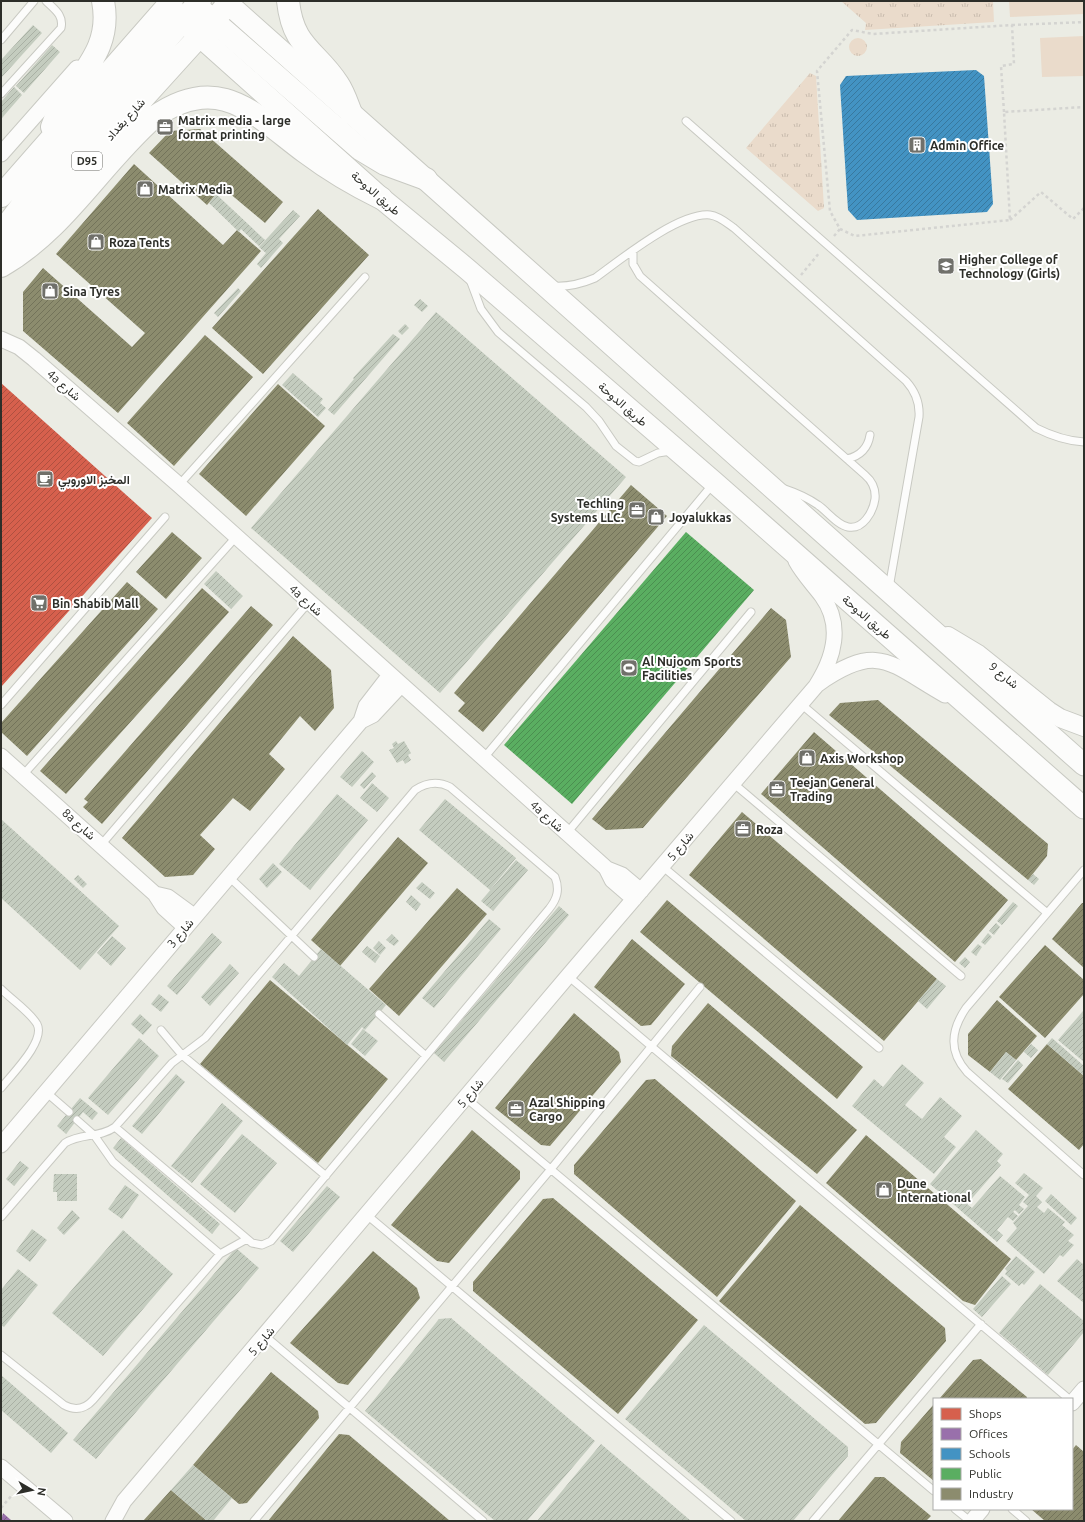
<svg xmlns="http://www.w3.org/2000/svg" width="1085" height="1522" font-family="Ubuntu,Vazirmatn,sans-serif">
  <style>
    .grass { fill: url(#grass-tufts) }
    .pitch { fill: #eadbcb }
    .shops { fill: url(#shops-hatch) }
    .offices { fill: url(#offices-hatch) }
    .schools { fill: url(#schools-hatch) }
    .public { fill: url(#public-hatch) }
    .industry { fill: url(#industry-hatch) }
    .building { fill: url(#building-hatch) }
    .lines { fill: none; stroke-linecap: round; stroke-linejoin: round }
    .service-casing { stroke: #c8c9c2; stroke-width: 9 }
    .minor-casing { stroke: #c8c9c2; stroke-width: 17 }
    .tertiary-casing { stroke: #c8c9c2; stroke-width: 20 }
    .secondary-casing { stroke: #c8c9c2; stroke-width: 23 }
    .primary-casing { stroke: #c8c9c2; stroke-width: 24 }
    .path { stroke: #d4d4d1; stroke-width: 2.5; stroke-dasharray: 3 3; stroke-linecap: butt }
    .service { stroke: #fcfcfb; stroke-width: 7 }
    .minor { stroke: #fcfcfb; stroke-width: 15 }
    .tertiary { stroke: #fcfcfb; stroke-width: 18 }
    .secondary { stroke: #fcfcfb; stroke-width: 21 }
    .primary { stroke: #fcfcfb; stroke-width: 22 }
    .labels { text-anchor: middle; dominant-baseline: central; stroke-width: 4; stroke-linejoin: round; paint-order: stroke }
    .shield { fill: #fff; stroke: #6c6d69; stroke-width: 1 }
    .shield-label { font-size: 11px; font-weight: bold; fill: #2d2e29 }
    .street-label { font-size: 12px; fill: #2d2e29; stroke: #fff }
    .poi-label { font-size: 12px; font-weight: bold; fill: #2d2e29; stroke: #fff; text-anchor: start }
  </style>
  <defs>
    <pattern id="grass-tufts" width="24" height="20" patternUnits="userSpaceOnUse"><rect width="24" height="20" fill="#eadbcb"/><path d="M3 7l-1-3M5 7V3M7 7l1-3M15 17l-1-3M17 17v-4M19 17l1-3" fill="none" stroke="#c9bcae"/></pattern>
    <pattern id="shops-hatch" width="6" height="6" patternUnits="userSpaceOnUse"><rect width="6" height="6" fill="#d6604d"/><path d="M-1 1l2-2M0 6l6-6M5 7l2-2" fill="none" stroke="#ae5040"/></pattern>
    <pattern id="offices-hatch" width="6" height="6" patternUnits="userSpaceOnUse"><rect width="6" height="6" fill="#9970ab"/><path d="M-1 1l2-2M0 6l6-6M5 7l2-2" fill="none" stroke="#7d5c8b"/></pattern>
    <pattern id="schools-hatch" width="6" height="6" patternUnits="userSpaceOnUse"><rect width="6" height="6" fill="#4393c3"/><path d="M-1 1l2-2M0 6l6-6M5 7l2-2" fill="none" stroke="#38789e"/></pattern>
    <pattern id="public-hatch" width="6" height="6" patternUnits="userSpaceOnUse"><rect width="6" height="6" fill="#5aae61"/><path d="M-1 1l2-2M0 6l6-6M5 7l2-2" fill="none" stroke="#4b8e50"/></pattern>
    <pattern id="industry-hatch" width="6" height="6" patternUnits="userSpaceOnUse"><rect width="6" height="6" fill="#8c8c6e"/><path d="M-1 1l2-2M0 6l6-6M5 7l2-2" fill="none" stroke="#73735a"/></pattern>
    <pattern id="building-hatch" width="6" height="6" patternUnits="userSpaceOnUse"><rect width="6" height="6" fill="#c4ccbf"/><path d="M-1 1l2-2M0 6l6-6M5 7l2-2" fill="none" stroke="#a9b0a4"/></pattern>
  </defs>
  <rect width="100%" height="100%" fill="#ebece4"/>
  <!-- grass -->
  <path class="grass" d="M841 1H993L994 22 865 30 866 23Z
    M849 47a9 9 0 1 1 18 0a9 9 0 1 1-18 0Z
    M810 73 816 76 824 208 818 211 746 148Z"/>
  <!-- pitch -->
  <path class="pitch" d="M1009 1H1084V14L1010 17Z
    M1084 36V76L1042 77 1040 38Z"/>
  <!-- shops -->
  <path class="shops" d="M1 383 152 518 1 687Z"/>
  <!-- offices -->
  <path class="offices" d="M3 1513 12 1521H1Z"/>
  <!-- schools -->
  <path class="schools" d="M976 70 984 76 993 204 987 212 857 220 848 210 840 85 846 76Z"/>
  <!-- public -->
  <path class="public" d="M686 532 754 590 572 804 504 745Z"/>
  <!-- industry -->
  <path class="industry" d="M200 129 283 202 265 223 222 187 207 205 149 153 170 131Z
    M134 164 223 245 237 230 261 251 118 413 23 331V292L43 268 132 347 145 333 56 254Z
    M318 209 369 255 263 374 212 328Z
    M205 335 253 377 174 466 127 423Z
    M278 384 325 426 246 516 199 474Z
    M631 485 667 516 483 732 458 711 465 703 454 693Z
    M172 532 202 558 166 599 136 572Z
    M127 582 158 609 27 756 1 732V723Z
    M202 588 229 612 66 794 40 771Z
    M251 606 273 625 102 824 83 807 88 802 84 799Z
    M771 608 786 620 791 657 643 828 606 830 592 819Z
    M293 636 331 670 334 708 315 731 300 716 269 754 285 769 250 811 233 798 200 835 215 849 193 875 165 877 122 838Z
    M878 700 1048 844 1047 856 1028 880 829 715 840 703Z
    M814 732 1008 900 955 962 761 794Z
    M742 812 937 979 884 1041 689 875Z
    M398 837 428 863 340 966 311 940Z
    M457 888 487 914 399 1016 369 989Z
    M667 900 863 1067 837 1099 640 932Z
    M1082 903H1084V968L1052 939Z
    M632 939 685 984 651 1025 641 1026 594 987Z
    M1045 945 1084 980V994L1045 1038 999 997Z
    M270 980 388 1079 318 1163 200 1064Z
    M997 1000 1037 1036 1016 1060 1006 1052 990 1072 968 1055V1034Z
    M708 1003 857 1130 817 1174 671 1056 672 1046Z
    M574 1013 619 1052 621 1062 550 1146 541 1145 495 1108Z
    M1047 1044 1084 1076V1144L1079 1150 1008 1089Z
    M655 1079 796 1201 717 1297 574 1174V1165L646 1080Z
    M472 1130 520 1171V1179L449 1263 437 1261 391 1225Z
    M866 1135 1011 1259 975 1305 963 1301 826 1183Z
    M553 1198 698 1320 618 1414 473 1291V1282L543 1199Z
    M800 1205 945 1328 946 1341 876 1423 865 1424 719 1301Z
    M373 1251 417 1288 420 1298 348 1385 338 1383 290 1343Z
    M981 1359 1027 1397 1026 1399H939L973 1360Z
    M271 1372 318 1411 319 1418 247 1503 239 1504 193 1465Z
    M934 1404V1481L900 1453 901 1442Z
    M339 1434 349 1435 450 1521H268Z
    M1076 1445 1084 1452V1521H1045L1031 1509H1072V1450Z
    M875 1477H884L931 1516 926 1521H838Z
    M171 1490 207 1521H143Z"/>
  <!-- building -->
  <path class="building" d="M33 25 42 33 1 78V60Z
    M52 45 60 52 24 93 16 86Z
    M14 87 22 95 1 119V102Z
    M216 194 265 240 259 246 241 229 239 232 209 203Z
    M293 210 300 216 279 239 283 243 261 268 257 264 266 253 259 247Z
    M238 288 241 291 218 317 214 313Z
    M420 299 428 306 422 312 414 305Z
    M436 312 626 477 440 693 251 528Z
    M405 324 409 328 402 335 398 331Z
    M393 334 400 339 334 415 328 410 354 379 353 378Z
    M293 373 323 399 320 403 326 408 318 417 282 385Z
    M216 571 243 596 231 609 204 584Z
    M396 741 398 744 404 741 411 753 408 755 411 760 405 764 403 760 397 763 389 750 394 748 392 744Z
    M362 751 374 762 352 787 340 777Z
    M372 772 376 776 364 789 360 785Z
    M372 783 389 798 377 812 360 798Z
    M337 794 368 820 310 890 279 864Z
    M445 799 516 858 490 890 419 830Z
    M1 819 119 926 80 970 1 898Z
    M516 860 528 870 493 911 481 901Z
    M273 863 282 872 267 888 259 879Z
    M1033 874 1039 879 1034 885 1028 880Z
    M78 875 87 884 83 888 74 879Z
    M422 882 435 893 430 899 416 888Z
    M411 895 421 904 416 911 406 902Z
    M1013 902 1018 906 1002 925 997 921Z
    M559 906 569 915 444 1062 434 1053Z
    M489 919 501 929 434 1008 422 998Z
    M996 923 1000 927 994 935 989 931Z
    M212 933 222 942 177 995 167 986Z
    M988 933 992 937 985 945 981 942Z
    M392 934 399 941 394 946 386 940Z
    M112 936 126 948 111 966 97 953Z
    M379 941 386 948 380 955 373 948Z
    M978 944 982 947 976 956 971 952Z
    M367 946 380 956 375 963 362 952Z
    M321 949 386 1005 365 1030 362 1027 347 1045 272 977 284 963 299 976Z
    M965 957 970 962 965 968 959 963Z
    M230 964 239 973 210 1006 201 997Z
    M937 979 946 986 927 1009 918 1001Z
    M159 994 169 1002 161 1012 151 1004Z
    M1084 1010V1062L1058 1040Z
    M140 1014 152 1025 143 1035 131 1024Z
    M363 1029 378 1041 365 1056 351 1044Z
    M139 1038 159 1056 108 1115 88 1098Z
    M1052 1038 1084 1066V1076L1047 1044Z
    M1031 1044 1038 1050 1031 1058 1024 1052Z
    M1006 1052 1016 1060 1000 1080 990 1072Z
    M1018 1060 1023 1065 1008 1083 1002 1079Z
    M902 1064 924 1083 905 1105 922 1119 940 1097 962 1116 944 1137 956 1147 934 1174 852 1106 874 1079 883 1087Z
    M176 1074 185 1082 142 1134 132 1126Z
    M80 1098 98 1113 92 1120 83 1112 66 1134 57 1126Z
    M222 1103 243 1121 192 1183 171 1166Z
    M976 1130 1003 1154 997 1161 1001 1165 967 1204 972 1208 1000 1176 1025 1197 1019 1205 1024 1209 1019 1214 1015 1210 1013 1212 1018 1216 1013 1221 1008 1217 997 1230 1003 1235 997 1242 930 1184Z
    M242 1134 277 1163 235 1213 200 1184Z
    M121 1138 220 1224 212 1234 113 1148Z
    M20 1161 29 1168 14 1186 6 1179Z
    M1024 1173 1043 1188 1036 1196 1042 1202 1037 1207 1044 1213 1048 1208 1065 1222 1062 1225 1074 1235 1068 1241 1074 1245 1063 1257 1060 1255 1044 1274 1006 1241 1017 1228 1013 1223 1028 1206 1023 1202 1029 1195 1015 1183Z
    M54 1174H77V1201H57V1192H53Z
    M125 1185 139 1195 122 1219 108 1209Z
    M327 1186 340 1197 293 1252 280 1241Z
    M1051 1194 1077 1218 1071 1225 1045 1201Z
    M72 1210 80 1218 64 1235 57 1228Z
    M32 1229 47 1240 30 1262 16 1251Z
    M123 1230 173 1274 103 1356 52 1313Z
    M236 1248 259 1268 96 1459 73 1440Z
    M1016 1256 1035 1272 1024 1285 1022 1283 1019 1286 1005 1274 1007 1271 1005 1269Z
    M1077 1259 1084 1265V1303L1057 1281Z
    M18 1269 38 1285 4 1327 1 1325V1290Z
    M1002 1276 1011 1284 982 1317 973 1309Z
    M1040 1284 1084 1321V1332L1048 1375 999 1333Z
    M451 1318 595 1441 527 1521H495L365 1411 439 1319Z
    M704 1325 848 1447V1456L793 1521H746L625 1419Z
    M1 1375 68 1433 51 1453 1 1410Z
    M601 1444 691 1521H537Z
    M193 1465 232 1498 213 1521H207L171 1490Z"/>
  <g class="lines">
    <!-- service casing -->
    <g class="service-casing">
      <path id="service" d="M1 40 34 1
        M1 94 61 28C64 15 54 9 46 1
        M686 121 1036 428C1052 436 1066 441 1084 442
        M633 251V264L640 276 865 475C872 481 876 489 875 499 873 512 863 530 848 527 837 525 827 511 818 505 808 498 797 493 785 489
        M469 277 481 309 498 332 586 407 599 421 616 446 635 461 639 462 658 453 671 451
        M553 286C568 287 581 284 595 278 620 260 679 212 710 215 719 216 727 223 734 228L906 381C916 392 920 403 919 417L889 588
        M847 459C860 456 868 448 870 435
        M179 485 365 277
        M801 704 1046 912
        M1 705 165 517
        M483 759 713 484
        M23 775 236 537
        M733 783 961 976
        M567 833 751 612
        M101 845 309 602
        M662 866 879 1048
        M1084 870 966 1008C951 1030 948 1051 967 1072L1084 1175
        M229 877 314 957
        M568 976 1069 1399
        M1 989C12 1000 29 1011 37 1024 46 1041 12 1074 1 1088
        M379 1014 426 1056
        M161 1030 182 1055 326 1176
        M46 1092 69 1112
        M466 1098 934 1491
        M77 1120 94 1135 113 1162 220 1254
        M367 1215 731 1521
        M1 1217 65 1143C81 1133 100 1138 115 1127L172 1063 205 1038 415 790C427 782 438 781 450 787L555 877C560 890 557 899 549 909L271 1241 262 1245 252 1243 115 1127
        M265 1336 483 1521
        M1 1355 64 1405C75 1411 85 1409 93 1400L220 1254 247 1239
        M955 1509 970 1521
        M1012 1509 1026 1521
        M254 1521 551 1169 700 987
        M813 1521 981 1324"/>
    </g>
    <!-- minor casing -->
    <g class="minor-casing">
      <path id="minor" d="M1 154 77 68
        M1 339 19 347 34 359 179 485 606 868 612 880 634 899
        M818 684C879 641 890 664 945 695
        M361 721 373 715 401 685
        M1 756 155 894 164 908 185 927
        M607 869 622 875 641 891
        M155 894 168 897 194 916
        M1 1145 361 721 366 706 390 675
        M1072 1403 1084 1389
        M1 1467 65 1521
        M113 1521 124 1501 568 976 816 686C834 658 843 625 822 596 813 584 803 574 796 561
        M972 1521 982 1509"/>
    </g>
    <!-- tertiary casing -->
    <g class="tertiary-casing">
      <path id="tertiary" d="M948 636 978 654 1049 711 1060 718 1084 727"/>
    </g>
    <!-- secondary casing -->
    <g class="secondary-casing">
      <path id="secondary" d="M225 1 1084 765
        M186 24 381 198 467 269 715 483 1084 808"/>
    </g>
    <!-- primary casing -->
    <g class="primary-casing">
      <path id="primary" d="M288 1C293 48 316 50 338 84 344 93 347 103 351 113
        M202 11 360 149 385 164 426 179
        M52 127C68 80 114 57 103 1
        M1 196 172 1
        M1 233 23 204 200 1
        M1 255 231 1
        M1 266C64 230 100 165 153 118 219 71 254 114 305 152 329 170 354 185 381 198"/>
    </g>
    <!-- path -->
    <path class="path" d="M1012 25 1084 22
      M1004 112 1001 66 1014 64 1012 25 873 34 852 30 817 71 830 211 840 229 855 236 1010 220 1004 112 1084 107
      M1010 220 1041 192 1073 219 1084 208
      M834 236 840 229
      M801 275 820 252
      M1 1508 12 1495"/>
    <!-- service -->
    <use href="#service" class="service"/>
    <!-- minor -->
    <use href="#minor" class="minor"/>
    <!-- tertiary -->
    <use href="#tertiary" class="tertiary"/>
    <!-- secondary -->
    <use href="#secondary" class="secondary"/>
    <!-- primary -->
    <use href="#primary" class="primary"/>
  </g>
  <!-- icons -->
  <defs>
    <g id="office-square" transform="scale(0.9)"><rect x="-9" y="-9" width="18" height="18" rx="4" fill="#70706a" stroke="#fff"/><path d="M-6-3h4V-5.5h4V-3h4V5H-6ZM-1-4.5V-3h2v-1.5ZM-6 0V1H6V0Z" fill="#fff"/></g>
    <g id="building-square" transform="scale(0.9)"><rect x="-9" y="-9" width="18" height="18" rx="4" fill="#70706a" stroke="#fff"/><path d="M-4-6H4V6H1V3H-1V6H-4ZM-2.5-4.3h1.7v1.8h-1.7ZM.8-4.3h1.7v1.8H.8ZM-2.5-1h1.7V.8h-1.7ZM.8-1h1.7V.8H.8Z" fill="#fff"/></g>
    <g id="shop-square" transform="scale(0.9)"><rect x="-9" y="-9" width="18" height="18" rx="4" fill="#70706a" stroke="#fff"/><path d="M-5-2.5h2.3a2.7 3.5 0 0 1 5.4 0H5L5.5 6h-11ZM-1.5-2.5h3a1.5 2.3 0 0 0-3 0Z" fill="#fff"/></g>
    <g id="university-square" transform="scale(0.9)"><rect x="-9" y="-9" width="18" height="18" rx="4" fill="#70706a" stroke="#fff"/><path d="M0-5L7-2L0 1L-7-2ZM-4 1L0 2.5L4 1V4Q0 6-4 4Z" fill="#fff"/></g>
    <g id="cafe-square" transform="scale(0.9)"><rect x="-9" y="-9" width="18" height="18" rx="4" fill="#70706a" stroke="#fff"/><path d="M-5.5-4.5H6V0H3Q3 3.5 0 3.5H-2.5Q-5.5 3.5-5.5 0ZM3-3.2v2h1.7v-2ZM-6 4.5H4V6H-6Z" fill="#fff"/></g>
    <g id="supermarket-square" transform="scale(0.9)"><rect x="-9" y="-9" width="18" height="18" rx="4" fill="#70706a" stroke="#fff"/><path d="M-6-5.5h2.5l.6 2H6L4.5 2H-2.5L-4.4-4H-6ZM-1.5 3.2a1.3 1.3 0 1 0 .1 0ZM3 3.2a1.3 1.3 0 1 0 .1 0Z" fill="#fff"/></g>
    <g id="stadium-square" transform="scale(0.9)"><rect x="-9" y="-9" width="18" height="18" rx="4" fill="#70706a" stroke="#fff"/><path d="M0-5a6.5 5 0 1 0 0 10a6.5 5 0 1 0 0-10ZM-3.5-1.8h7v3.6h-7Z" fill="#fff"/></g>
  </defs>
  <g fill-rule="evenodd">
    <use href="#office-square" x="165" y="127"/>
    <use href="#building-square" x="917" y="145"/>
    <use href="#shop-square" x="145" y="189"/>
    <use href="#shop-square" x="96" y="242"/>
    <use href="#university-square" x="946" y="266"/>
    <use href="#shop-square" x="50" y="291"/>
    <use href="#cafe-square" x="45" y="479"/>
    <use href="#office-square" x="637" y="510"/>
    <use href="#shop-square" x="656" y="517"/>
    <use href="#supermarket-square" x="39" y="603"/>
    <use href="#stadium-square" x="629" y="668"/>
    <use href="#shop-square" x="807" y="758"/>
    <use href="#office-square" x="777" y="789"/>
    <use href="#office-square" x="743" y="829"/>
    <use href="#office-square" x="516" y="1109"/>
    <use href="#shop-square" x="884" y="1190"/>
  </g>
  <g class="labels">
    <!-- shield labels -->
    <rect class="shield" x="72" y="152" width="30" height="18" rx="3"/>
    <g class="shield-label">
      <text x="87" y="161">D95</text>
    </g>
    <!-- street labels -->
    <g class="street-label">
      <text transform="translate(125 119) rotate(-48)">شارع بغداد</text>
      <text transform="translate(376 193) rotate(41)">طريق الدوحة</text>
      <text transform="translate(64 385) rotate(41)">4a شارع</text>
      <text transform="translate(623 404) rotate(41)">طريق الدوحة</text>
      <text transform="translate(306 600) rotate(42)">4a شارع</text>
      <text transform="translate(867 617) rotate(41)">طريق الدوحة</text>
      <text transform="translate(1004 675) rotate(39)">شارع 9</text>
      <text transform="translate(547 816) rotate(42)">4a شارع</text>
      <text transform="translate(79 824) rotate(42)">8a شارع</text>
      <text transform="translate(680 846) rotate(-50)">شارع 5</text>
      <text transform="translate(180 933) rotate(-50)">شارع 3</text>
      <text transform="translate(470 1093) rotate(-50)">شارع 5</text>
      <text transform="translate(261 1341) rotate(-50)">شارع 5</text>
    </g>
    <!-- poi labels -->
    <g class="poi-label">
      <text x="178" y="120">Matrix media - large<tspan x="178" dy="14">format printing</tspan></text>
      <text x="930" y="145">Admin Office</text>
      <text x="158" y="189">Matrix Media</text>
      <text x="109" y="242">Roza Tents</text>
      <text x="959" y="259">Higher College of<tspan x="959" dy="14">Technology (Girls)</tspan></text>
      <text x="63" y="291">Sina Tyres</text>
      <text x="58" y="479">المخبز الاوروبي</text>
      <text x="624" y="503" text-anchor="end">Techling<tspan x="624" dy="14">Systems LLC.</tspan></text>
      <text x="669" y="517">Joyalukkas</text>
      <text x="52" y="603">Bin Shabib Mall</text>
      <text x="642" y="661">Al Nujoom Sports<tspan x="642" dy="14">Facilities</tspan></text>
      <text x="820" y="758">Axis Workshop</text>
      <text x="790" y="782">Teejan General<tspan x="790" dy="14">Trading</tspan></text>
      <text x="756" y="829">Roza</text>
      <text x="529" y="1102">Azal Shipping<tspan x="529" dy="14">Cargo</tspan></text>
      <text x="897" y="1183">Dune<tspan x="897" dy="14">International</tspan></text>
    </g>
  </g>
  <!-- border -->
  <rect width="1085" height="1522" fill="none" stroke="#2d2e29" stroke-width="4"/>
  <!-- legend -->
  <rect x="933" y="1398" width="140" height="112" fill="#ffffff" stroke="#ababa9"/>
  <rect x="941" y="1408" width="20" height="12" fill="#d6604d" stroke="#ababa9"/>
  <text x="969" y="1418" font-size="12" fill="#2d2e29">Shops</text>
  <rect x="941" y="1428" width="20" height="12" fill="#9970ab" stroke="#ababa9"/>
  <text x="969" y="1438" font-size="12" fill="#2d2e29">Offices</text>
  <rect x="941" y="1448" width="20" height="12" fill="#4393c3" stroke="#ababa9"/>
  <text x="969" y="1458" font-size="12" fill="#2d2e29">Schools</text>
  <rect x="941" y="1468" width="20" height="12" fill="#5aae61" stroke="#ababa9"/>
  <text x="969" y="1478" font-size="12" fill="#2d2e29">Public</text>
  <rect x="941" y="1488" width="20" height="12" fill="#8c8c6e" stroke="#ababa9"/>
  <text x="969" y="1498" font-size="12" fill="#2d2e29">Industry</text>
  <!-- north arrow -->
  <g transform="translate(32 1490) rotate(99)" stroke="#ffffff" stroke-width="3" paint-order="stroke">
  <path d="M0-3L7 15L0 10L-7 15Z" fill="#2d2e29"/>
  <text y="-6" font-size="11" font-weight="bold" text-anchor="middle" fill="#2d2e29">N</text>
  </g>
</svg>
